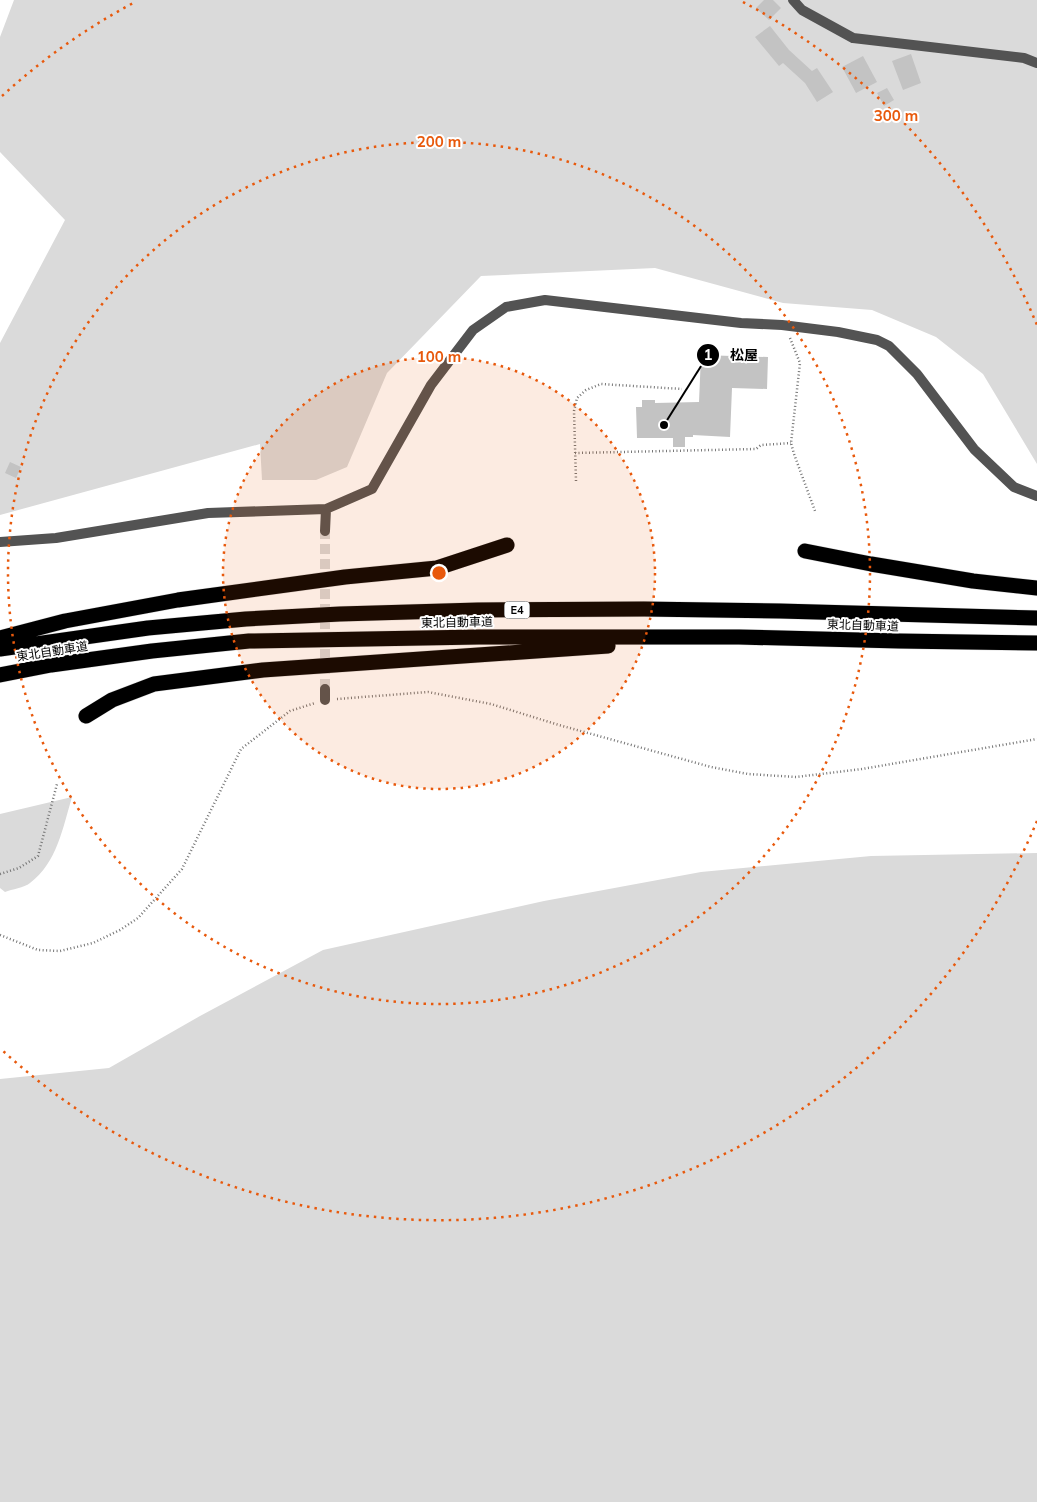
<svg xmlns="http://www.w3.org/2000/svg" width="1037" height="1502" font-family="Mulish,'Noto Sans JP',sans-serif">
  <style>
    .green { fill: #dadada }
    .building { fill: #c3c3c3 }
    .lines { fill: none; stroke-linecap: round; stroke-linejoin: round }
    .minor-tunnel { stroke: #d9d9d9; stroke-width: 10; stroke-dasharray: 10 5; stroke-linecap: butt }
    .motorway-casing { stroke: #dbdbdb; stroke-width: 16 }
    .path { stroke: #757575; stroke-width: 2.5; stroke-dasharray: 1 2.5; stroke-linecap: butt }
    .minor { stroke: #535353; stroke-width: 10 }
    .motorway { stroke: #000; stroke-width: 15 }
    .ring { fill: none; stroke: #e8590c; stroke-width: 2.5; stroke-dasharray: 2.5 5 }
    .labels { text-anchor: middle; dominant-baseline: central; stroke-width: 4; stroke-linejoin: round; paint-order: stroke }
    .shield { fill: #fff; stroke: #4c4c4c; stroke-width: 1 }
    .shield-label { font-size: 11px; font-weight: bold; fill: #000 }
    .street-label { font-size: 12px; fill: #000; stroke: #fff }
    .centre { fill: #e8590c; stroke: #fff; stroke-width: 2.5 }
    .ring-label { font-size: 15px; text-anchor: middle; font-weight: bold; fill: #e8590c; stroke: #fff; stroke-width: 4; stroke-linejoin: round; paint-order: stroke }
    .leader { fill: none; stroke: #000; stroke-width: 2 }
    .callout-dot { fill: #000; stroke: #fff; stroke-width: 2 }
    .mark-label { font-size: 15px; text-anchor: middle; font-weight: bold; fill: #fff }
    .callout-label { font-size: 14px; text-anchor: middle; font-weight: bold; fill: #000; stroke: #fff; stroke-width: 4; stroke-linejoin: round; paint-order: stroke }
  </style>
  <rect width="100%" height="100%" fill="#fff"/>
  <!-- green -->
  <path class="green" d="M14 0H1037V464L983 374 936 337 872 310 783 303 655 268 481 276 387 373 347 467 316 480H262L260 444 0 515V343L65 220 0 152V37Z
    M72 797C63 827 57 863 30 883 24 888 12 889 5 892L0 888V814Z
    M1037 853V1502H0V1079L109 1068 200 1016 323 950 544 901 701 872 871 856Z"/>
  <!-- building -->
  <path class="building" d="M764 0H773L781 8 769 20 756 8Z
    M770 26 789 50 812 71 817 68 833 92 817 102 805 83 783 63 779 66 755 37Z
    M911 54 921 83 903 90 892 61Z
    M863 56 877 82 856 93 842 67Z
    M887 88 894 100 884 106 877 93Z
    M701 355 768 357 767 389 732 388 730 437 693 435V437H685V447H673V438H637L636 407H642V400H655V403L699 402Z
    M10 462 21 467 16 478 5 473Z"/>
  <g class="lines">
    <!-- minor-tunnel -->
    <path class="minor-tunnel" d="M325 689V531"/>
    <!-- motorway casing -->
    <g class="motorway-casing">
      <path id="motorway" d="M805 551 871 564 973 581 1037 588
        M0 638 65 621 178 600 345 577 437 568 507 545
        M0 649 148 628 246 619 340 614 478 610 644 609 780 611 1037 618
        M0 675 51 665 152 651 249 641 479 637H739L899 641 1037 643
        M86 716 112 700 154 684 263 670 608 646"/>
    </g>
    <!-- path -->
    <path class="path" d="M790 338 800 363 791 443 794 454 815 511
      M575 453 756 449 761 445 791 443
      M576 481 574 411 577 398 586 390 601 384 682 389
      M337 699 428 692 491 704 559 725 711 767 748 774 796 777 862 769 1037 739
      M0 874 19 868 38 856 57 784
      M0 935 38 950 60 951 93 943 120 930 138 918 182 869 241 749 290 711 315 703"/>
    <!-- minor -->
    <path class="minor" d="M793 0 802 10 853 38 1024 58 1037 63
      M325 531 326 509
      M0 542 56 538 208 513 326 509 372 489 431 385 473 330 506 307 545 300 741 323 782 325 838 332 877 340 889 346 917 374 974 449 1014 487 1037 496
      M325 689V700"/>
    <!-- motorway -->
    <use href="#motorway" class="motorway"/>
  </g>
  <!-- distance rings -->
  <circle cx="439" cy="573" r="216" fill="#e8590c" fill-opacity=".12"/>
  <g class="ring">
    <circle cx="439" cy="573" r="216"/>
    <circle cx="439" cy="573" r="431"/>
    <path d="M1037 821A647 647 0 0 1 2 1050M2 96A647 647 0 0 1 135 2M743 2A647 647 0 0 1 1037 325"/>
  </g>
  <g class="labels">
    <!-- shield labels -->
    <rect class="shield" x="504.5" y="601.5" width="25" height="17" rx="4"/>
    <g class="shield-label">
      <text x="517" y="610">E4</text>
    </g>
    <!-- street labels -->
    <g class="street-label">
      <text transform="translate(457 622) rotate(-1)">東北自動車道</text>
      <text transform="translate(863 625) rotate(2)">東北自動車道</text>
      <text transform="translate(52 651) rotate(-9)">東北自動車道</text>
    </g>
  </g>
  <circle cx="439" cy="573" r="8" class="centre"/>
  <g class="ring-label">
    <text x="896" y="121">300 m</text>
    <text x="439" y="147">200 m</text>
    <text x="439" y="362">100 m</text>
  </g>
  <!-- callouts -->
  <path class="leader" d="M664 425L708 355"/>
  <g class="callout-dot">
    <circle cx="664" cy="425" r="5"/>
    <circle cx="708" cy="355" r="12"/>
  </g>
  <g class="mark-label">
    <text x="708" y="360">1</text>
  </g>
  <g class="callout-label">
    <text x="744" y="360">松屋</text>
  </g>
</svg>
